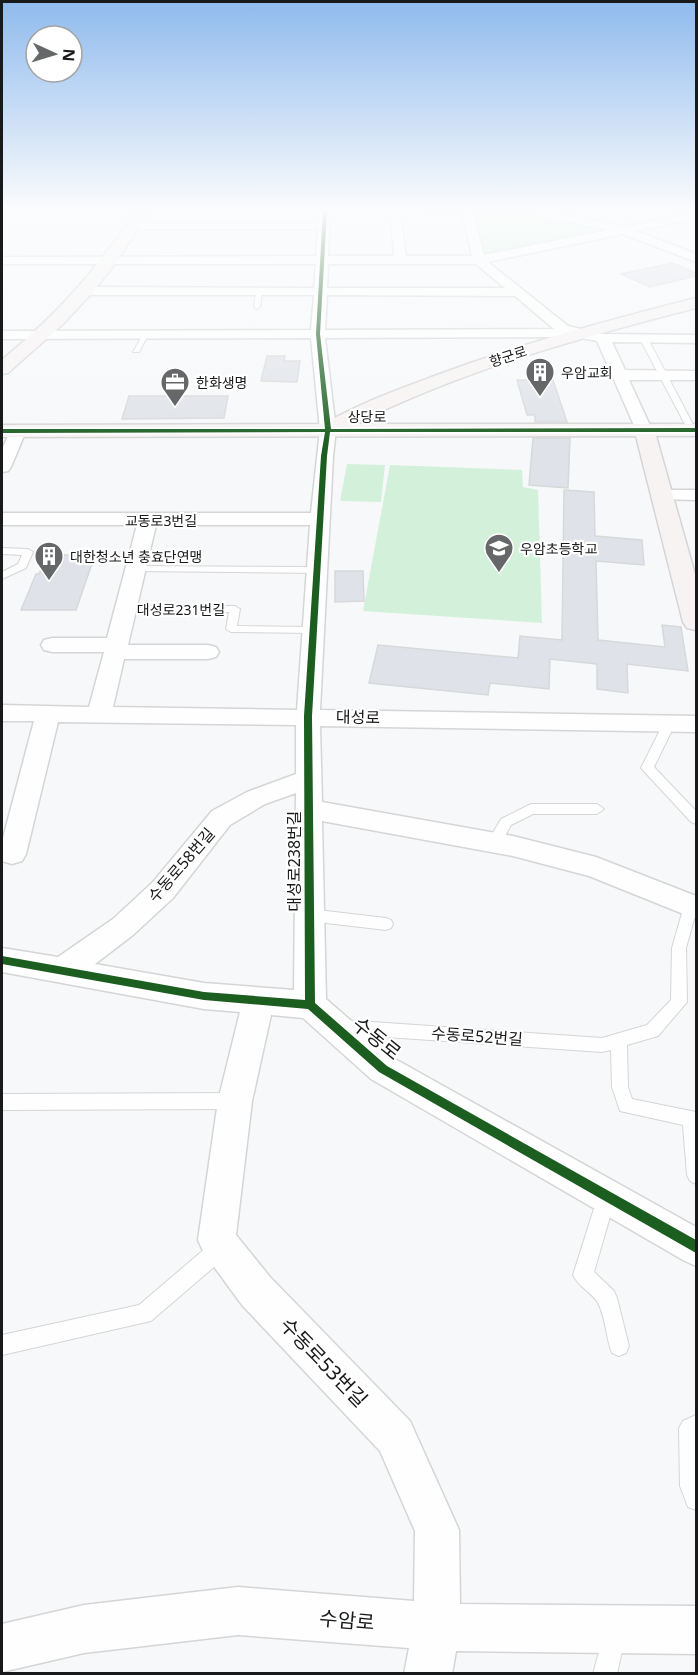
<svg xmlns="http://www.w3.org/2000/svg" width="698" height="1675" font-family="'Noto Sans','Noto Sans KR',sans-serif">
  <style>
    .green { fill: #d3f1da }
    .building { fill: #dfe2e8; stroke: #d7d8d9; stroke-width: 1.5 }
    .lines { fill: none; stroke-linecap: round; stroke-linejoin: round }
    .lane-casing { stroke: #d5d5d7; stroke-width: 2 }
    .street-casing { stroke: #d5d5d7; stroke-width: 3 }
    .secondary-casing { stroke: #d5d5d7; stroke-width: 3 }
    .lane { fill: #fefefe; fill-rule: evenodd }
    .street { fill: #fefefe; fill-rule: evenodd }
    .secondary { fill: #f7f3f2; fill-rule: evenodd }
    .cycleway-casing { stroke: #fff; stroke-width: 4 }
    .cycleway { fill: #1b5e20; fill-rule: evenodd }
    .labels { text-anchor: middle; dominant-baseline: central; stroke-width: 4.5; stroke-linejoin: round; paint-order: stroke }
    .far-street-label { font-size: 14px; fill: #18191a; stroke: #fff }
    .far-poi-label { font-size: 14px; fill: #18191a; stroke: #fff; text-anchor: start }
    .street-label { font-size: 16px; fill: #18191a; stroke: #fff }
    .near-street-label { font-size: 20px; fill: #18191a; stroke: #fff }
  </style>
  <rect width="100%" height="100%" fill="#f7f8fa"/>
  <!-- green -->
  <path class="green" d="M472 213H534L605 228 606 231 496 255H483Z
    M347 464 385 465 381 502 340 501Z
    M390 465 522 470 523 487 538 490 542 623 363 611Z"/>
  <!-- building -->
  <path class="building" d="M672 263 696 273V276L650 287 621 274Z
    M267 356H285L284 361H300L297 382 261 381Z
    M517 380H553L567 422H535V415H527Z
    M129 396H228L224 418 122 419Z
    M533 438H570L568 488 529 485Z
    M564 490 594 492 595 536 642 540 644 565 596 561 598 640 665 647 662 625 681 627 688 671 627 664 628 693 597 689V664L550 659 549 689 490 683 488 695 369 683 378 645 518 658 520 636 562 640Z
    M47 555H95L76 610H21L36 574H39Z
    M335 571H363L364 601 335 602Z"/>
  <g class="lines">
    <!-- lane casing -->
    <g class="lane-casing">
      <path id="lane" d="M259 289 262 291 260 307 257 309 254 307 256 291Z
        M143 334 148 335 139 352H133Z
        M644 337 648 339 696 430 695 432 688 430 640 339Z
        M2 548 28 549 33 552 26 568 2 579V572L18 564 22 555 2 554Z
        M136 566 317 567 322 570 317 573 132 571 131 569Z
        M126 606H235L240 609 237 626 313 627 318 630 313 633 231 632 226 629 229 612 122 611 121 609Z
        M669 720 675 724 654 767 696 811V824L691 822 641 768 663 724Z
        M531 804H597L604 809 597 814H533L511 825 499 847H489L487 843 501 819Z
        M691 900 696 903V912L686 948 687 1002 658 1036 627 1045 628 1087 632 1099 696 1112V1184L690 1181 687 1175 683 1125 620 1111 612 1087 611 1050 602 1052 343 1034 337 1032 335 1027 337 1022 343 1020 602 1038 647 1025 671 1000 672 948 684 906 686 902Z
        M309 909 386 918 391 920 393 924 391 928 386 930 309 921 304 919 302 915 304 911Z
        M235 1093 241 1096 243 1101 241 1106 235 1109 2 1110V1094Z
        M607 1187 613 1190 616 1196 594 1272 614 1291 617 1298 629 1346 626 1353 619 1356 612 1353C606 1338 606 1320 599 1305 594 1293 579 1288 573 1275L598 1196 601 1190Z
        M221 1239 228 1241 230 1248 228 1255 151 1321 2 1355V1335L139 1305 214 1241Z
        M696 1415V1510L688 1507 680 1486 679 1428 683 1421Z
        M613 1625 621 1629 625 1637 617 1674H593L605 1629Z"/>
    </g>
    <!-- street casing -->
    <g class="street-casing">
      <path id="street" d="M320 211H330L328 256H394L390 211H400L406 256H472L462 214H428L423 211H549L624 227 696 212V218L636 231 696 254V262L623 234 488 262 568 326 603 334 696 335V343L612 342 625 370 696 371V380H629L652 430 650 433 644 435 636 430 597 341 576 337 325 338 336 430 333 456 320 710 696 716V732L320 726 322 802 513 836 596 857 696 896V919L589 876 513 856 322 821 326 999 395 1059 696 1227V1266L683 1260 371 1079 303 1018 271 1015 252 1101 236 1235 270 1277 410 1421 459 1530 460 1604 696 1606V1654L456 1651 452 1674H404L409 1648 238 1635 84 1653 2 1672V1624L84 1605 238 1587 414 1601 415 1531 380 1451 242 1305 204 1253 198 1240 218 1101 240 1012 204 1009 2 972V948L58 957 113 919 153 882 212 811 247 792 296 774V725L58 722 26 854 22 861 12 864 2 861V842L34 721H2V705L89 707 104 652H52L44 650 41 645 44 640 52 638H107L137 525H2V513H311L320 430 311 338 2 339V331L311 330 314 295H86L80 291 86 287 314 288 316 264H2V257L316 256 318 229H133L127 226 133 223H319ZM473 214H533L608 230 484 255ZM328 264H476L505 288H327ZM327 295 515 296 554 329 325 330ZM156 525H310L297 710 113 707 124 659H208L216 657 219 652 216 647 208 645H128ZM296 793 294 990 204 983 95 964 133 935 173 898 230 825 265 804Z
        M18 426 26 431 11 467 8 471 2 472V449L12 428Z
        M661 490H696V500L655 499 652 495 655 491Z"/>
    </g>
    <!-- secondary casing -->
    <g class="secondary-casing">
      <path id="secondary" d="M136 211H150L114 265 92 293 62 325 8 373 2 374V360C59 312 94 273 136 211Z
        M696 298V308C579 338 463 370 355 424H696V436H656L696 578V630L687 628 683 622 636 436 2 437V425L324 424C356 405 394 391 429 378 516 345 606 321 696 298Z"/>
    </g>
    <!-- lane -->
    <use href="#lane" class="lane"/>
    <!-- street -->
    <use href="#street" class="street"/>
    <!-- secondary -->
    <use href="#secondary" class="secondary"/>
    <!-- cycleway casing -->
    <g class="cycleway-casing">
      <path id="cycleway" d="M323 211H327L320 334 331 429 696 428V432H330L327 456 312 716 315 1003 387 1066 696 1240V1253L379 1072 308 1009 204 1000 2 964V956L204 992 305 1000 304 716 321 456 325 432 2 433V429H325L316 334Z"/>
    </g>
    <!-- cycleway -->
    <use href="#cycleway" class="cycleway"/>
  </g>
  <!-- sky -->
  <linearGradient id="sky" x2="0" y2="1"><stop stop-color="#8fbaed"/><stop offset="0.47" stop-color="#fbfcfd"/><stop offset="1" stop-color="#fbfcfd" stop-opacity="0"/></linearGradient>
  <rect width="698" height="446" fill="url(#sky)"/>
  <!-- icons -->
  <defs>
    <g id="building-pin" transform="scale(1.5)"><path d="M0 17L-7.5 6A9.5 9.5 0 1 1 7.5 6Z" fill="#666768" stroke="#fff"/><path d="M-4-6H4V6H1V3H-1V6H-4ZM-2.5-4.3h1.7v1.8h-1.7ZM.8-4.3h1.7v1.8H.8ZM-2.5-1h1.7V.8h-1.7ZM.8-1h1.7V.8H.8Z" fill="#fff"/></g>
    <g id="office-pin" transform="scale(1.5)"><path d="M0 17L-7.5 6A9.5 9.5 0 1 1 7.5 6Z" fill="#666768" stroke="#fff"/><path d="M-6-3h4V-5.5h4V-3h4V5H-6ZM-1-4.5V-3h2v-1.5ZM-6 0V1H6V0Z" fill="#fff"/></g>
    <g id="school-pin" transform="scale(1.5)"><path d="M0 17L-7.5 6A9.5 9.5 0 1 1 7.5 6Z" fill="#666768" stroke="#fff"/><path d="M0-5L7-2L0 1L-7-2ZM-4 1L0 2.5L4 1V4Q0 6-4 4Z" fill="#fff"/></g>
  </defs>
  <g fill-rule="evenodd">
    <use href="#building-pin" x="540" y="372"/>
    <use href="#office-pin" x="175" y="382"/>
    <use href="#school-pin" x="499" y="548"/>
    <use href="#building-pin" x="49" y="556"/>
  </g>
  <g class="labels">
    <!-- far-street labels -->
    <g class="far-street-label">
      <text transform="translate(508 356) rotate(-18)">향군로</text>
      <text x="367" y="416">상당로</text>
      <text x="161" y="520">교동로3번길</text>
      <text x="181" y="609">대성로231번길</text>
    </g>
    <!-- far-poi labels -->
    <g class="far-poi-label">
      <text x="561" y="372">우암교회</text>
      <text x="196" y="382">한화생명</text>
      <text x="520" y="548">우암초등학교</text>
      <text x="70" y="556">대한청소년 충효단연맹</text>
    </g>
    <!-- street labels -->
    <g class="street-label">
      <text transform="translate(358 717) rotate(1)">대성로</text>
      <text transform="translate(294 861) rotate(-90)">대성로238번길</text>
      <text transform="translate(181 865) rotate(-49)">수동로58번길</text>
      <text transform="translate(477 1036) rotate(4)">수동로52번길</text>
    </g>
    <!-- near-street labels -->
    <g class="near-street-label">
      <text transform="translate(377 1038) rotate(39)">수동로</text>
      <text transform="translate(324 1362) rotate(46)">수동로53번길</text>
      <text transform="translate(347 1620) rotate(5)">수암로</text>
    </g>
  </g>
  <!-- border -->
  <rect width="698" height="1675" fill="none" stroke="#18191a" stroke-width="6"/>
  <!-- north arrow -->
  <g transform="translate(54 54) rotate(94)"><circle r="28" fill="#ffffff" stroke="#a3a3a3" stroke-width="1.5"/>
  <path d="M0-4.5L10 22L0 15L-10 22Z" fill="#666768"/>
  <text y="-9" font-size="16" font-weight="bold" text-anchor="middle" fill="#18191a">N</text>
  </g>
</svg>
